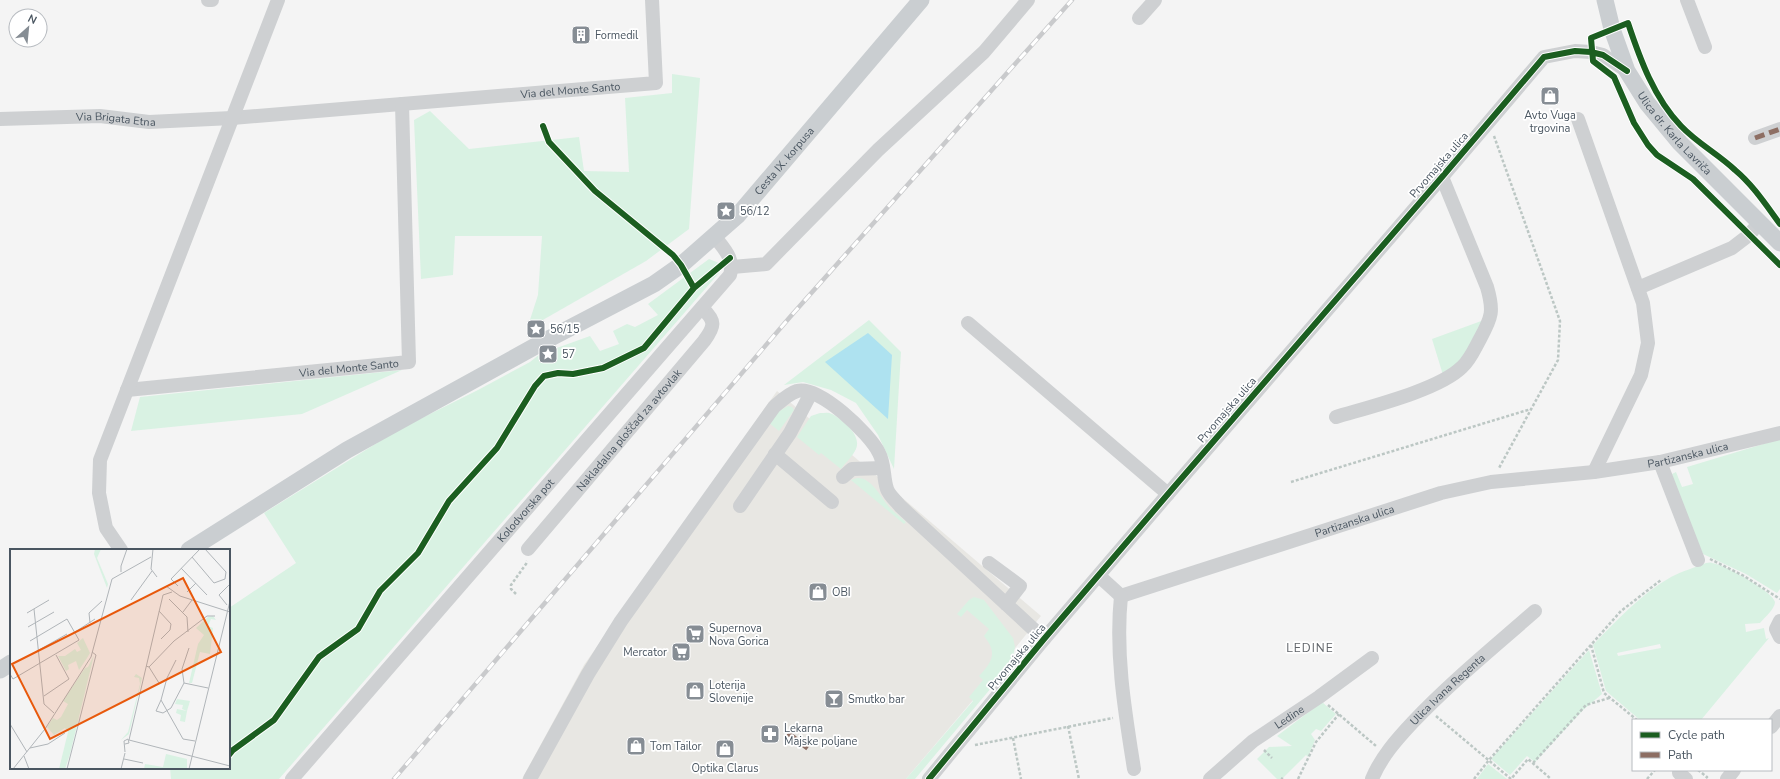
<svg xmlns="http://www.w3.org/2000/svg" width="1780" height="779" font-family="'Nunito Sans',sans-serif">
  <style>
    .commercial { fill: #e8e7e3 }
    .green { fill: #d9f2e3; fill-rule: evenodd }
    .water { fill: #aee2f0 }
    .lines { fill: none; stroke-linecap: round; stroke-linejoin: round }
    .path { stroke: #bcc7c4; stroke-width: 2.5; stroke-dasharray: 3 2; stroke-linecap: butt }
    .minor { stroke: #ced0d2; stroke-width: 14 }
    .major { stroke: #caced1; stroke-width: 17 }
    .rail-casing { stroke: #c9cacc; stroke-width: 4.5 }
    .rail { stroke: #fff; stroke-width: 3; stroke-dasharray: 9; stroke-linecap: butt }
    .quiet { stroke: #8d6e63; stroke-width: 5; stroke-dasharray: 10 5; stroke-linecap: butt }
    .cycleway-casing { stroke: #fff; stroke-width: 8 }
    .cycleway { stroke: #1b5e20; stroke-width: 6 }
    .labels { text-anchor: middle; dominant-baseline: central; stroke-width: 3.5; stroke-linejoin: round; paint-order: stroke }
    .poi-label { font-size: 11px; fill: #4a5661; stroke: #fff; text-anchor: start }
    .street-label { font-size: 11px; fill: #4a5661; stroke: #fff }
    .neighbourhood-label { font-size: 12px; letter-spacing: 1px; fill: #5f6368; stroke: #fff }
    .inset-road { fill: none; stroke: #b0b5b9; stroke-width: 1 }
    .view { fill: #e8590c; fill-opacity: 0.15; stroke: #e8590c; stroke-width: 2 }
    .inset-edge { fill: none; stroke: #4a5661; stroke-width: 2 }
  </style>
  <rect width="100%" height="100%" fill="#f4f4f4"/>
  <!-- commercial -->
  <path class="commercial" d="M777 391 1041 616 973 700 906 779H522L584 665Z"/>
  <!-- green -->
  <path class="green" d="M672 74 700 78 689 229 646 261 527 329 538 295 542 236H455L453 275 421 279 414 120 430 111 469 149 579 137 584 171 629 172 625 98 672 93Z
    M709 259 719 263V273L279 779H171L170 768H229V608L296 563 264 513 398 430 478 390 530 362 540 354 590 336 600 351 619 344 613 331 627 324 635 327 658 315 648 304Z
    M869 320 901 352 894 469 878 435 856 403 831 390 803 382 784 385Z
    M1484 320 1464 358 1443 375 1432 339Z
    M402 370 302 414 131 431 140 397Z
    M788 406 792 407 794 410 779 431 769 423 778 412Z
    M820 413C824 413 829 412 832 414 843 420 862 435 856 449 853 456 845 463 841 469L821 453 819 455 797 437 811 416Z
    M1780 439V589L1777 593 1746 574 1703 554 1675 489 1672 474 1676 472 1682 487 1693 484 1687 467Z
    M857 478C871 477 881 497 889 507 894 512 900 517 906 522L904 524 851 480Z
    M1706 563C1708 563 1710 562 1712 563 1723 564 1774 592 1775 602 1775 609 1764 618 1760 623L1745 624 1746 632 1764 628 1766 639 1769 638 1701 720H1640L1606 691 1593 645C1617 620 1641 594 1671 577 1682 571 1694 568 1706 563ZM1660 644 1661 648 1618 656 1617 653Z
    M974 597 984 600 1013 638 1015 647 1013 656 1017 657 915 779H906L973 701 969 697 983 680 979 676C992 662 998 653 984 636L989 629 967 610 961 617 957 614 969 600Z
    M1589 650 1602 694 1583 710 1535 762 1527 756 1510 775 1491 759Z
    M1322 702 1336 714 1321 731 1316 729 1311 734 1315 740 1308 757 1306 755 1282 779H1277L1257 759 1269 747 1292 746 1277 736Z
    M1488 764 1507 779H1477Z"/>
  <!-- water -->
  <path class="water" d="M868 333 892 355 888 419 825 362Z"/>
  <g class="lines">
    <!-- path -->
    <path class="path" d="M1494 136 1560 321 1558 360 1499 468
      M1291 482 1531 409
      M1710 559 1744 576 1780 599
      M516 594 511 589V585L526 564 527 561
      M1591 645 1604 693 1637 720
      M1328 705 1376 746
      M1436 716 1511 779 1528 759 1551 779
      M1068 726 1079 779
      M1013 738 1021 779
      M975 745 1113 718
      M1264 750 1272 758
      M1533 763 1586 705 1609 698
      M1698 770 1707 777 1705 779
      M1281 778 1283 779
      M1298 779 1316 742 1339 714
      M1474 779 1489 760 1621 611 1661 580
      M1647 779 1655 770"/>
    <!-- minor -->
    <g class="minor">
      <path d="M208 0H212"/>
      <path d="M1687 0 1705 47"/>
      <path d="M1139 18 1155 0"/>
      <path id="s1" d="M0 119 100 116 149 122 232 118 656 83 652 0"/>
      <path d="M1578 119 1643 303 1648 343 1641 375 1594 472"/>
      <path d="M1755 138 1780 129"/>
      <path d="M732 267 766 264 878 150 984 52 1028 0"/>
      <path d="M1638 288 1732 248 1749 235 1759 223"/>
      <path d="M968 323 1168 494"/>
      <path id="s2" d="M127 390 409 362 402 104"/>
      <path d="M1336 417C1369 407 1439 390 1462 367 1470 360 1475 348 1480 339 1492 317 1494 311 1487 287L1442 177"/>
      <path d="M775 454 832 502"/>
      <path d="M1660 462 1698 560"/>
      <path d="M843 477 852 469 883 468"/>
      <path d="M740 506 790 433 811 393"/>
      <path id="s3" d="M528 549 704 341C715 326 716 321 702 308"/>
      <path d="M121 550 106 528 99 493 100 460 278 0"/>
      <path d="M989 563 1020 586 1006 604"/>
      <path id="s4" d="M1099 576 1121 596 1441 493 1491 482 1594 472 1660 462 1780 433"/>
      <path d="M1121 596C1115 654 1125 712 1134 769"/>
      <path d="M1780 621 1776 629 1780 637"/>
      <path d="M1771 727 1780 716"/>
      <path d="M1679 773 1686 779"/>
      <path id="s5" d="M292 779 730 275C735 259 724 249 715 237"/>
      <path d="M530 779 588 674 621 621 774 407C781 401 788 394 797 391 819 385 870 434 879 453 885 464 883 477 887 489 889 495 896 501 900 506L1044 639"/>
      <path d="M929 779 1044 639 1168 494 1442 177 1544 57 1575 51 1591 52 1603 55 1627 71"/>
      <path id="s6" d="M1210 779 1253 741 1319 697 1372 658"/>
      <path id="s7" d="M1372 779C1381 757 1397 739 1413 722 1451 682 1494 647 1535 611"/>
      <path d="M1727 779 1734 770"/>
    </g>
    <!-- major -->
    <g class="major">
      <path id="s8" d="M1605 0 1612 29 1627 71 1647 103 1680 143 1780 243"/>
      <path id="s9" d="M189 550 347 450 541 343 654 284 681 265 738 215 921 0"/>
      <path d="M0 670 11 663"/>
    </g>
    <!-- rail casing -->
    <g class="rail-casing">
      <path id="rail" d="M394 779 790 317 1072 0"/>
    </g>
    <!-- rail -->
    <use href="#rail" class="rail"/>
    <!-- quiet -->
    <path class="quiet" d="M1755 138 1780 129
      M788 733 810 750"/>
    <!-- cycleway casing -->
    <g class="cycleway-casing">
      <path id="cycleway" d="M543 126 549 142 595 191 673 255 681 265 694 288
        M1780 224C1766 205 1753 185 1735 170 1718 154 1697 143 1681 126 1654 98 1640 59 1628 23L1591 38 1593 61 1614 77 1634 123 1648 145 1657 155 1693 179 1780 265
        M229 755 233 750 274 720 319 657 358 629 380 591 418 553 449 501 497 448 535 386 544 376 558 373 573 374 603 368 644 348 694 288 730 258
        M929 779 1044 639 1168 494 1442 177 1544 57 1575 51 1591 52 1603 55 1627 71"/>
    </g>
    <!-- cycleway -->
    <use href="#cycleway" class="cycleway"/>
  </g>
  <!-- icons -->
  <defs>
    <g id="building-square" transform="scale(1)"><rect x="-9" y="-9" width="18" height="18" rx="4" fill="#868d94" stroke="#fff"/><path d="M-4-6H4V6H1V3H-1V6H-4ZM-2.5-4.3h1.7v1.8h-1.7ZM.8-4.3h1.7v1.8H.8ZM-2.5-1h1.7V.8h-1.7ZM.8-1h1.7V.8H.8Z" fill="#fff"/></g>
    <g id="shop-square" transform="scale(1)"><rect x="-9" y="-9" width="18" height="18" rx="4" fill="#868d94" stroke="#fff"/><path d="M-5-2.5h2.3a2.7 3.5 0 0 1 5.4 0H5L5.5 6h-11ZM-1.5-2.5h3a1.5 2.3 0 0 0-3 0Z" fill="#fff"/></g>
    <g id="sight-square" transform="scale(1)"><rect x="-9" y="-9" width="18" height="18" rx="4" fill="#868d94" stroke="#fff"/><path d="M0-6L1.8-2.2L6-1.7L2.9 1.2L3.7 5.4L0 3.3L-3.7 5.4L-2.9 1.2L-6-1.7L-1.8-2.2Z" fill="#fff"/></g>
    <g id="supermarket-square" transform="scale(1)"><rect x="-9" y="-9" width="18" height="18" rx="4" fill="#868d94" stroke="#fff"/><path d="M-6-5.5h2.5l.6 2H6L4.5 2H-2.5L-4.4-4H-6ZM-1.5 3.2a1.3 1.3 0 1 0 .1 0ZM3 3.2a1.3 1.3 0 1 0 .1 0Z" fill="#fff"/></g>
    <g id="bar-square" transform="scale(1)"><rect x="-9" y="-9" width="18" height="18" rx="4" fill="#868d94" stroke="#fff"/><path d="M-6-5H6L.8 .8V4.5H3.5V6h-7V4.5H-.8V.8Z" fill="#fff"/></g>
    <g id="pharmacy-square" transform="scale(1)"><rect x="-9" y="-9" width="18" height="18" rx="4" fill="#868d94" stroke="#fff"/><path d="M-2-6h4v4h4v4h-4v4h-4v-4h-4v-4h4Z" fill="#fff"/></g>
  </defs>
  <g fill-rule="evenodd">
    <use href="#building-square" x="581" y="35"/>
    <use href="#shop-square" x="1550" y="96"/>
    <use href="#sight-square" x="726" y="211"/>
    <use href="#sight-square" x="536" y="329"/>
    <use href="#sight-square" x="548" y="354"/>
    <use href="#shop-square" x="818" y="592"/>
    <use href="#supermarket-square" x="695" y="634"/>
    <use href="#supermarket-square" x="681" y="652"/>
    <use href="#shop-square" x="695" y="691"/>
    <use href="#bar-square" x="834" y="699"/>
    <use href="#pharmacy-square" x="770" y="734"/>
    <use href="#shop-square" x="636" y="746"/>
    <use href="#shop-square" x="725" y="749"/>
  </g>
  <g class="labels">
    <!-- poi labels -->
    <g class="poi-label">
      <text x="595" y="35">Formedil</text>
      <text x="1550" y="115" text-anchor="middle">Avto Vuga<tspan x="1550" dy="13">trgovina</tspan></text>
      <text x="740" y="211">56/12</text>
      <text x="550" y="329">56/15</text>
      <text x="562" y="354">57</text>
      <text x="832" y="592">OBI</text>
      <text x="709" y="628">Supernova<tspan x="709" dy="13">Nova Gorica</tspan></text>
      <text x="667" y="652" text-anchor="end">Mercator</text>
      <text x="709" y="685">Loterija<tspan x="709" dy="13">Slovenije</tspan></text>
      <text x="848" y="699">Smutko bar</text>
      <text x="784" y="728">Lekarna<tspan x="784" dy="13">Majske poljane</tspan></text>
      <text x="650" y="746">Tom Tailor</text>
      <text x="725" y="768" text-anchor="middle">Optika Clarus</text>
    </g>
    <!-- street labels -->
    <g class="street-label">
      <text stroke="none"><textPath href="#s1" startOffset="572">Via del Monte Santo</textPath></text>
      <text stroke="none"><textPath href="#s1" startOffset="116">Via Brigata Etna</textPath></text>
      <text stroke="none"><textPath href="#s8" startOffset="153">Ulica dr. Karla Lavriča</textPath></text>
      <text stroke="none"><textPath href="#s9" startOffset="716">Cesta IX. korpusa</textPath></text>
      <text transform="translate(1439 165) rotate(-49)">Prvomajska ulica</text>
      <text stroke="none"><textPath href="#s2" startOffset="223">Via del Monte Santo</textPath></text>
      <text transform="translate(1227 410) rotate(-49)">Prvomajska ulica</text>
      <text stroke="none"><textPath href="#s3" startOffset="156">Nakladalna ploščad za avtovlak</textPath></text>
      <text stroke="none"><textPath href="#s4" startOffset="616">Partizanska ulica</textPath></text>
      <text stroke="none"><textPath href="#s5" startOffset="356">Kolodvorska pot</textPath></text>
      <text stroke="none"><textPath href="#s4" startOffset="275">Partizanska ulica</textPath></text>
      <text transform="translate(1017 657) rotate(-50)">Prvomajska ulica</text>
      <text stroke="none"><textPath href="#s7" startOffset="118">Ulica Ivana Regenta</textPath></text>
      <text stroke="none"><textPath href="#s6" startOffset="101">Ledine</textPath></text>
    </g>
    <!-- neighbourhood labels -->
    <g class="neighbourhood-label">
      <text x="1310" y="648">LEDINE</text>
    </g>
  </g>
  <!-- overview -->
  <g transform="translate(10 549)">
    <rect width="220" height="220" fill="#f4f4f4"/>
    <path d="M85 0H91L87 9 98 35 97 39 84 5ZM203 67 206 71 201 70 198 77 203 79 200 105 190 103 182 134H179L188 95 194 86 186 79 198 68ZM73 89 80 104 77 109 69 121 66 112 58 116 59 120 56 122 48 107H55L65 100 67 103 71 101 67 94ZM84 106 60 205 55 220H49L58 183 55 179 44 186 37 178 43 169 47 171 51 168 58 155 53 152 75 119 78 118ZM126 125 132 129 119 185 111 191 118 183 130 135 129 129 124 128ZM167 150 180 152 177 162 172 160 173 156 165 155ZM167 160 177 162 175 173 170 172 171 166 166 164ZM156 205 177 210V220H134L135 215 153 218Z" fill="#d9f2e3"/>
    <path class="inset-road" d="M143 0 141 20 147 28M182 8 204 34 215 30 216 23 195 0M171 19 197 46M111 23V17L117 0M156 37 170 47 220 63M168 37 161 30 190 0M177 43 186 34M159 50 177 68 178 83M121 51 142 22M217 56 209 46 220 35M24 60 34 155 44 164M149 62 161 75 160 81 151 90M173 63 182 51M17 64 39 51M80 74 79 64 92 52M18 78 44 63M65 83 85 70M179 99 172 120 174 134 198 139M22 105 57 85M166 111 157 129 151 151 173 190 185 192M136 117 139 118 164 92 197 67H205M139 118 149 134M0 125 3 130 69 91 57 70 20 92M34 147 59 130 46 106M151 151 146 162 153 164 161 159 174 134M0 175 17 203M119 191 153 46 162 43M119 191 220 217M115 195 119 194 118 190 114 192 115 203M20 199 38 195 55 184M14 207 19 220M114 210 133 214M3 220 35 180 81 108 102 30 141 8M57 220 86 106 82 103M111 220 115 204M179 220 220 52"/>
    <path class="view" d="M173 29 211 103 40 190 2 115Z"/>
    <rect width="220" height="220" class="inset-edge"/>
  </g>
  <!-- legend -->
  <rect x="1632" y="719" width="140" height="52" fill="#ffffff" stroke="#b7bbc0"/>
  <rect x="1640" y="732" width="20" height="6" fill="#1b5e20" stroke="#b7bbc0"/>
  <text x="1668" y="739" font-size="12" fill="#4a5661">Cycle path</text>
  <rect x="1640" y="752" width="20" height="6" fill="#8d6e63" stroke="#b7bbc0"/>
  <text x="1668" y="759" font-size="12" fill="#4a5661">Path</text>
  <!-- north arrow -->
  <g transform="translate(28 28) rotate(27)"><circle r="19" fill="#ffffff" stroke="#b7bbc0"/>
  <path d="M0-3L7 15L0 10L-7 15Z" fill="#868d94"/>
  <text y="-6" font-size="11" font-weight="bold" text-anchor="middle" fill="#4a5661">N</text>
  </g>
</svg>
